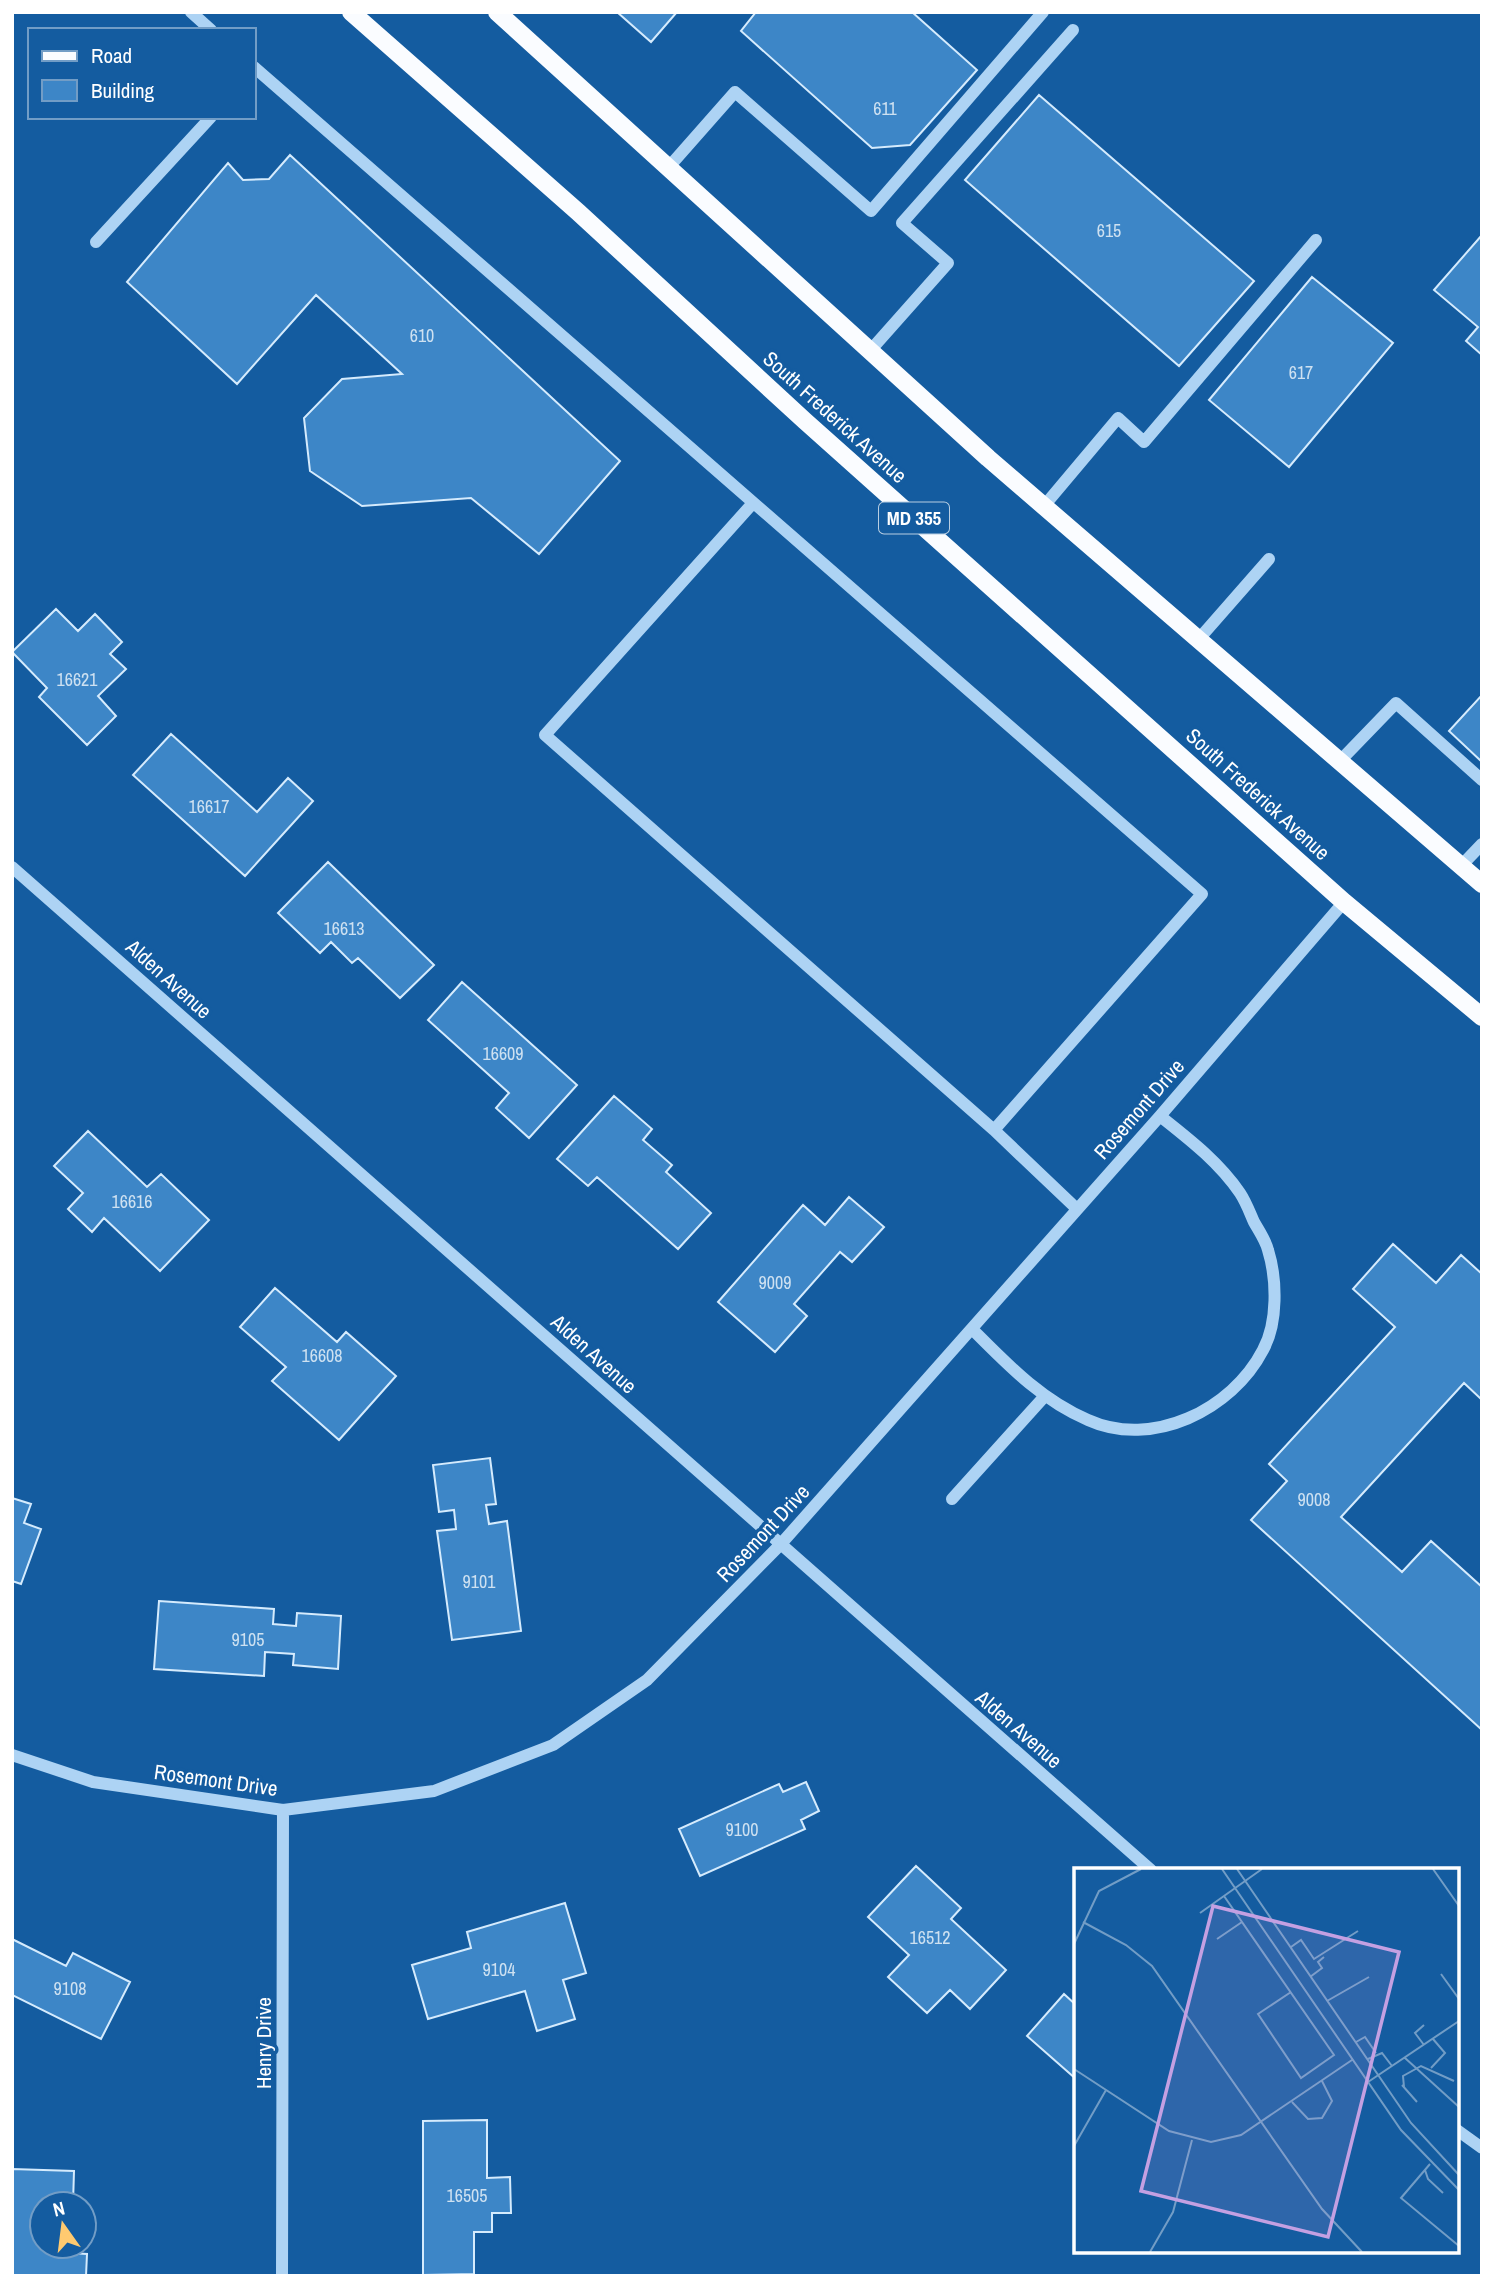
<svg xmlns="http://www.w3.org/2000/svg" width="1494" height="2288" font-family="'Archivo Narrow',sans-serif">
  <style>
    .building { fill: #3d86c7; stroke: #d5ebfd; stroke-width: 2 }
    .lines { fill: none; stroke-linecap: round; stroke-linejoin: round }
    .minor { stroke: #add3f4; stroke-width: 12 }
    .major { stroke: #fafcff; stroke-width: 18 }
    .labels { text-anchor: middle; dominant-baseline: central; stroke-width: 7; stroke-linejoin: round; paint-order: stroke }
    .number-label { font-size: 18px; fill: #cee1f1 }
    .shield { fill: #145ca0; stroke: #b8cee2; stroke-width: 2 }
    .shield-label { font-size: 19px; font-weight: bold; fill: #fff }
    .street-label { font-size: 21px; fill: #fff; stroke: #145ca0 }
    .inset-road { fill: none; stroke: #729dc6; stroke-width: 2 }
    .view { fill: #c4a0e2; fill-opacity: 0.15; stroke: #c4a0e2; stroke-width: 3.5 }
    .inset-edge { fill: none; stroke: #fff; stroke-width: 3.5 }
  </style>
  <rect width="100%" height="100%" fill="#145ca0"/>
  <!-- building -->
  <path class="building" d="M617 12H677L651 42Z
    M756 12H912L977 70 910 145 872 148 741 31Z
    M1039 95 1254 281 1179 366 965 180Z
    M290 155 620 461 539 554 471 498 362 506 310 471 304 418 342 379 402 374 316 295 237 384 127 282 228 163 243 180 269 179Z
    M1482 235V355L1466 341 1478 327 1434 290Z
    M1312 277 1393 343 1289 467 1209 400Z
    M56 609 78 631 95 614 122 642 110 654 126 669 98 696 116 716 87 745 39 697 47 688 12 652Z
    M1482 695V762L1449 731Z
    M171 734 257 812 288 778 313 801 245 876 133 775Z
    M328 862 434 965 400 998 358 958 352 963 331 942 320 953 278 913Z
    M462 982 577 1085 529 1138 496 1108 509 1093 428 1020Z
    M614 1096 652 1129 643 1140 672 1165 666 1172 711 1213 678 1249 597 1177 588 1186 557 1159Z
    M88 1131 147 1187 161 1174 209 1220 160 1271 104 1218 92 1232 68 1209 83 1193 54 1166Z
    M849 1197 884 1227 852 1262 840 1252 794 1304 807 1316 775 1352 718 1302 803 1205 825 1225Z
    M1393 1244 1436 1283 1461 1255 1482 1274V1400L1464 1383 1341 1517 1402 1572 1431 1541 1482 1587V1730L1251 1520 1287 1481 1269 1464 1395 1327 1353 1289Z
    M275 1288 337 1342 346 1332 396 1376 339 1440 272 1381 286 1367 240 1327Z
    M490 1458 496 1504 486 1505 489 1524 507 1521 521 1631 452 1640 437 1531 456 1529 454 1510 439 1512 433 1465Z
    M12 1498 31 1504 24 1523 41 1529 21 1584 12 1581Z
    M159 1601 274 1609 273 1624 296 1626 297 1613 341 1616 338 1669 293 1665 294 1654 265 1652 264 1676 154 1669Z
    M806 1782 819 1811 801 1820 805 1829 700 1876 679 1829 779 1784 783 1792Z
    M916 1866 961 1908 951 1919 1006 1970 970 2009 950 1990 927 2013 888 1977 909 1955 868 1917Z
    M565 1903 586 1973 563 1980 575 2019 537 2031 525 1991 428 2019 412 1965 471 1948 467 1932Z
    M12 1939 66 1966 73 1953 130 1982 101 2039 12 1995Z
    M1064 1994 1076 2005V2079L1027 2036Z
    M487 2120V2178L510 2177 511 2213H492V2232H474V2274L423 2275V2121Z
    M12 2169 74 2171 73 2204H42V2246H71V2253L87 2254 86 2276H12Z"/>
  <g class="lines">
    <!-- minor -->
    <path class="minor" d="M191 12 211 30
      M254 67 1202 894 994 1130 545 735 753 503
      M668 168 735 92 871 211 1043 12
      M96 242 211 117
      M869 352 948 263 902 223 1073 30
      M1044 506 1118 418 1144 442 1316 240
      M1198 640 1269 559
      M1340 761 1396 703 1482 780
      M1461 866 1482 844
      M12 867 1151 1870
      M994 1130 1077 1209
      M972 1329C1007 1364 1041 1400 1088 1420 1152 1449 1232 1410 1263 1350 1278 1323 1277 1279 1268 1250 1266 1241 1259 1231 1254 1222 1250 1213 1246 1202 1240 1193 1219 1162 1189 1139 1160 1116
      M952 1499 1044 1397
      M12 1755 93 1782 283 1810 434 1791 553 1745 647 1680 780 1545 1160 1116 1344 902
      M1457 2130 1482 2148
      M282 2276 283 1810"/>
    <!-- major -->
    <path class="major" d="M351 12 578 212 805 421 1344 902 1482 1017
      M497 12 988 458 1482 884"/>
  </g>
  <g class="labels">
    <!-- number labels -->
    <g class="number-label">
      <text x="885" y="108">611</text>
      <text x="1109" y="230">615</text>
      <text x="422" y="335">610</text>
      <text x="1301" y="372">617</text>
      <text x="77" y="679">16621</text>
      <text x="209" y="806">16617</text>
      <text x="344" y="928">16613</text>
      <text x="503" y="1053">16609</text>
      <text x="132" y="1201">16616</text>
      <text x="775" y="1282">9009</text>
      <text x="322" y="1355">16608</text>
      <text x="1314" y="1499">9008</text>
      <text x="479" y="1581">9101</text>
      <text x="248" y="1639">9105</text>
      <text x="742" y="1829">9100</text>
      <text x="930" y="1937">16512</text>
      <text x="499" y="1969">9104</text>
      <text x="70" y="1988">9108</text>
      <text x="467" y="2195">16505</text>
    </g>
    <!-- shield labels -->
    <rect class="shield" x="879" y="502.5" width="70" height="31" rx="5"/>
    <g class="shield-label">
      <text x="914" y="518">MD 355</text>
    </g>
    <!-- street labels -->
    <g class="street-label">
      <text transform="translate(835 417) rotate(42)">South Frederick Avenue</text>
      <text transform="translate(1258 794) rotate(42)">South Frederick Avenue</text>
      <text transform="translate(169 979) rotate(42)">Alden Avenue</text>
      <text transform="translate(1139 1109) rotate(-49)">Rosemont Drive</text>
      <text transform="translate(594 1354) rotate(42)">Alden Avenue</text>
      <text transform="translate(763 1533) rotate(-47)">Rosemont Drive</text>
      <text transform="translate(1019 1729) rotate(41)">Alden Avenue</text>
      <text transform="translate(216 1780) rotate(8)">Rosemont Drive</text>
      <text transform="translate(263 2043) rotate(-90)">Henry Drive</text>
    </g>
  </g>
  <!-- overview -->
  <g transform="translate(1074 1868)">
    <rect width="385" height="385" fill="#145ca0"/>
    <path class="inset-road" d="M148 1 327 262 385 322M163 1 337 255 385 307M359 1 385 38M150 28 260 187 227 210 184 146 217 124M126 45 188 1M9 54 52 77 78 98 248 341 288 384M143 71 168 54M0 76 25 23 67 1M217 79 227 72 240 91 284 63M367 106 385 131M236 109 248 100 244 94 250 89M253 133 295 109M282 174 291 169 302 185M350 177 341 165 350 157M331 190 385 239M294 191 308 185 318 198M357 200 371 185 359 171M0 201 95 263 137 274 167 267 278 192M294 214 385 153M328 217 343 234M330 219 329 208 347 198 380 213M218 234 234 251 248 250 258 233 248 213M0 278 32 222M356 296 327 330 385 378M351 302 354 311 369 325M76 384 99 344 118 272"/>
    <path class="view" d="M139 38 325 84 254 369 67 323Z"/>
    <rect width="385" height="385" class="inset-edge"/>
  </g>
  <!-- border -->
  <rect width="1494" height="2288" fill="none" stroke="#ffffff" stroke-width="28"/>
  <!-- legend -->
  <rect x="28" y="28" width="228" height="91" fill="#145ca0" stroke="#729dc6" stroke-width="2"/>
  <rect x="42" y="51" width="35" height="10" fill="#fafcff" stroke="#729dc6" stroke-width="2"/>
  <text x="91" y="63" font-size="21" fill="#ffffff">Road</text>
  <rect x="42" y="80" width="35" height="21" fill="#3d86c7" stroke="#729dc6" stroke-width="2"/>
  <text x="91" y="98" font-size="21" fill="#ffffff">Building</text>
  <!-- north arrow -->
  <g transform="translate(63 2225) rotate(346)"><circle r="33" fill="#145ca0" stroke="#729dc6" stroke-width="2"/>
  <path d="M0-5L12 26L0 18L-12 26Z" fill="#ffca70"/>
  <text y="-10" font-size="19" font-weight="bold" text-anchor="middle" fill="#ffffff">N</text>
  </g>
</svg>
